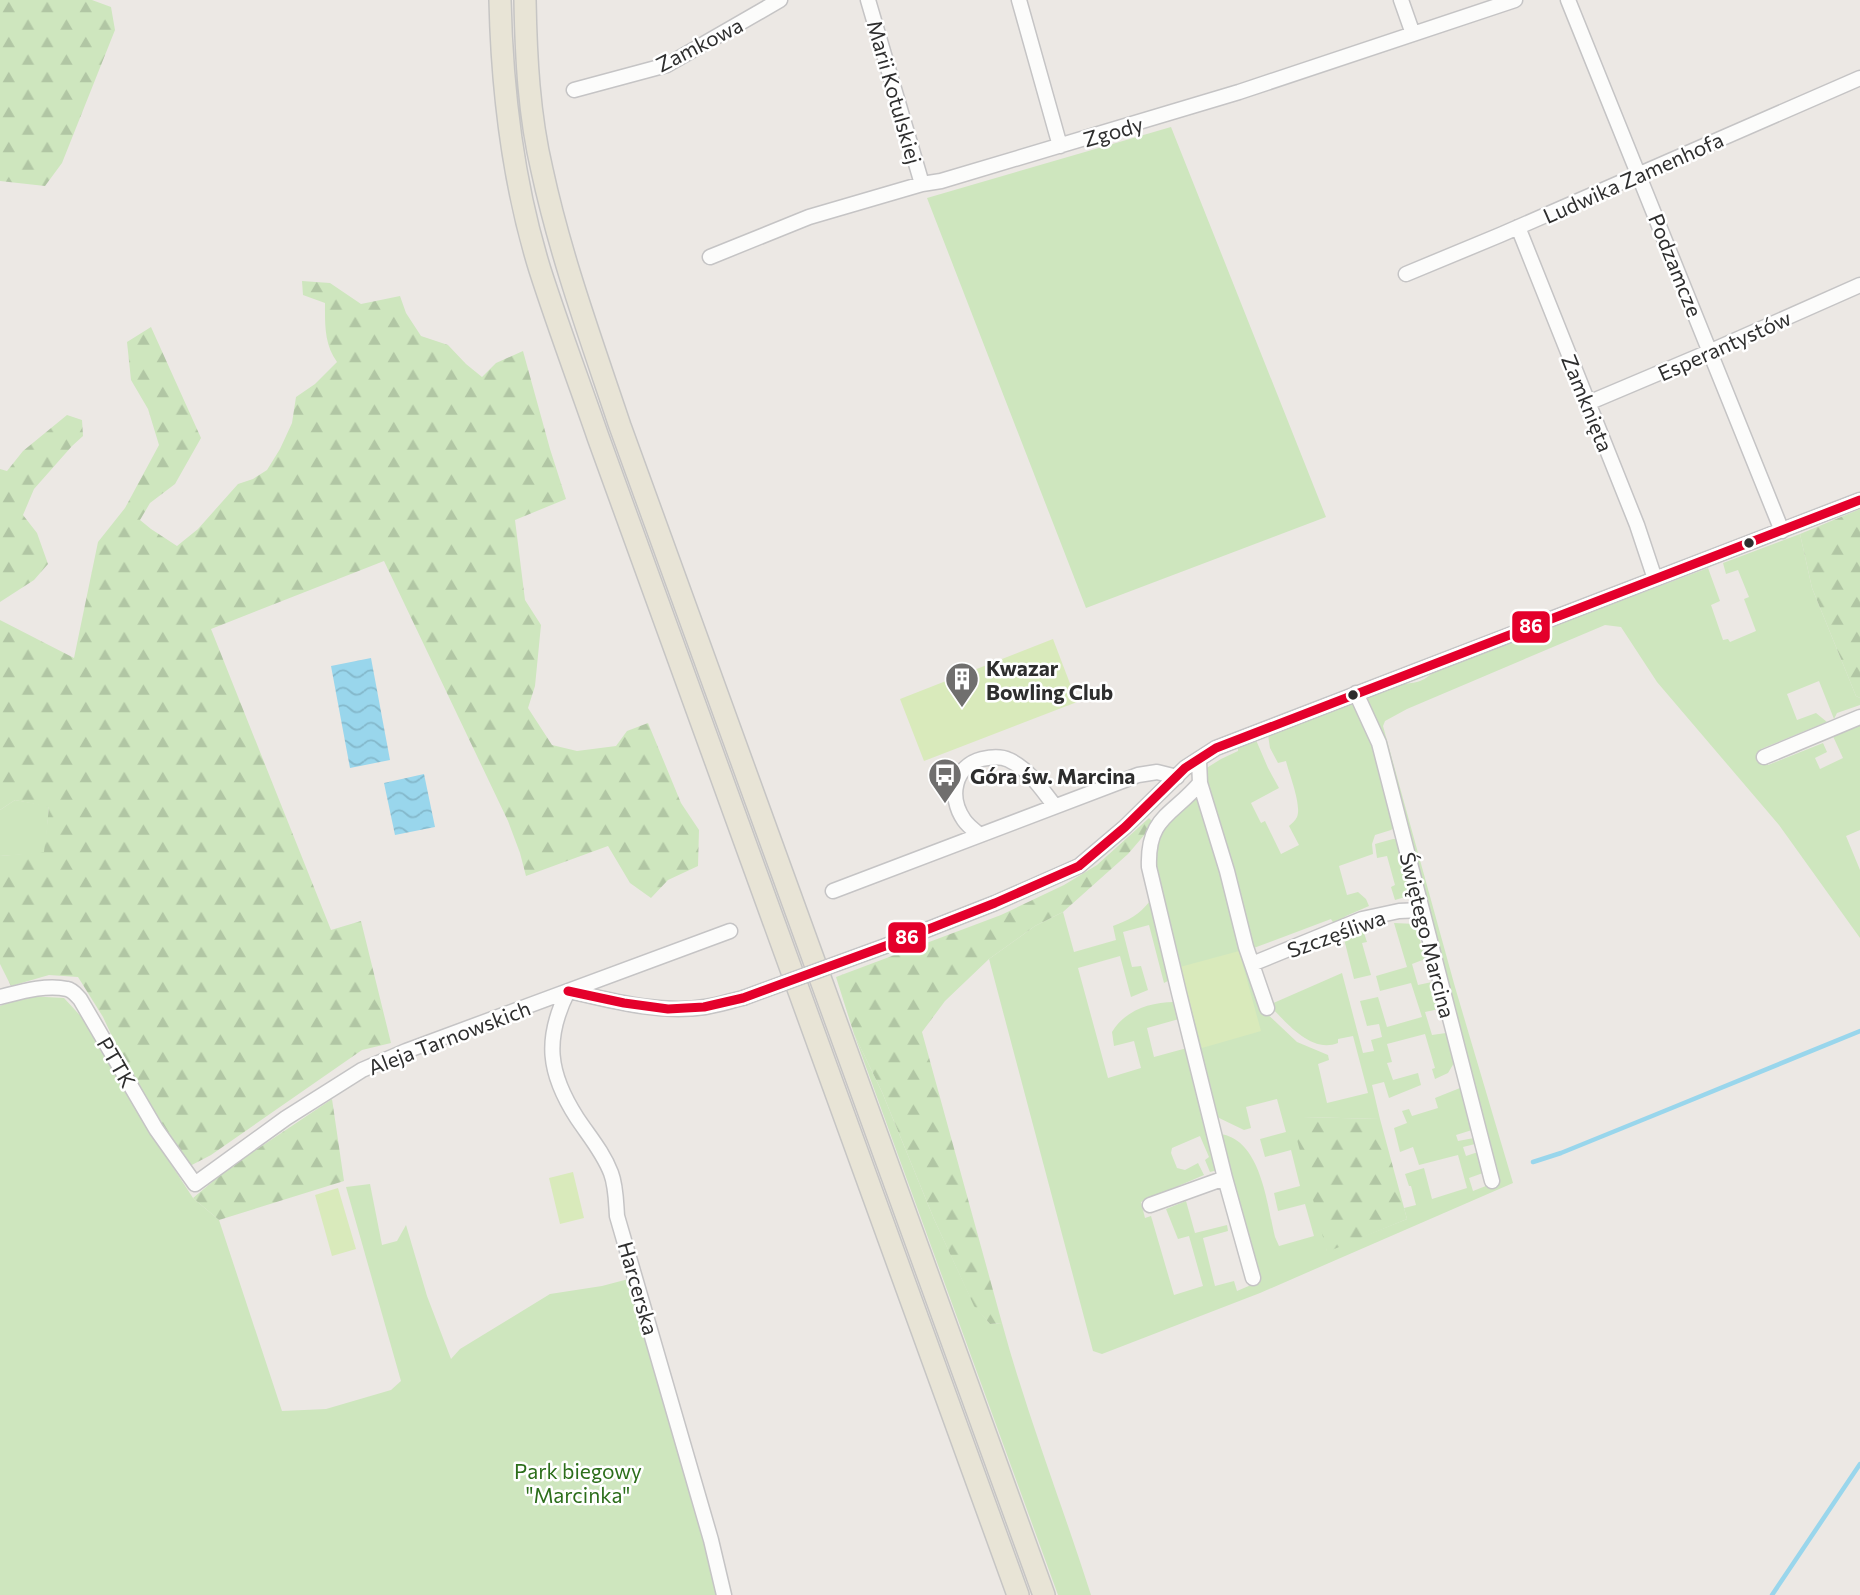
<svg xmlns="http://www.w3.org/2000/svg" width="1860" height="1595" font-family="Commissioner,sans-serif">
  <style>
    .green { fill: #cee6be }
    .forest { fill: url(#forest-firs) }
    .pitch { fill: #d9eabb }
    .water { fill: url(#water-waves) }
    .lines { fill: none; stroke-linecap: round; stroke-linejoin: round }
    .stream { stroke: #99d6ec; stroke-width: 4.5 }
    .minor-casing { stroke: #c5c4c5; stroke-width: 17 }
    .primary-casing { stroke: #c6c5c4; stroke-width: 24 }
    .minor { stroke: #fcfcfb; stroke-width: 14 }
    .primary { stroke: #e8e4d6; stroke-width: 21 }
    .minor-bridge-casing { stroke: #c5c4c5; stroke-width: 17; stroke-linecap: butt }
    .minor-bridge { stroke: #fcfcfb; stroke-width: 14 }
    .bus-1-casing { stroke: #fff; stroke-width: 14 }
    .bus-1 { stroke: #e4002b; stroke-width: 9 }
    .bus-dot { fill: #2e2e2e; stroke: #fff; stroke-width: 2.5 }
    .labels { text-anchor: middle; dominant-baseline: central; stroke-width: 5; stroke-linejoin: round; paint-order: stroke }
    .street-label { font-size: 21px; fill: #2e2e2e; stroke: #fff }
    .poi-label { font-size: 21px; font-weight: bold; fill: #2e2e2e; stroke: #fff; text-anchor: start }
    .park-label { font-size: 21px; fill: #2c6e1b; stroke: #fff }
    .line-badge { stroke: #fff; stroke-width: 2.5 }
    .badge-label { font-size: 19px; text-anchor: middle; font-weight: bold; fill: #fff }
  </style>
  <defs>
    <pattern id="forest-firs" width="22" height="20" patternUnits="userSpaceOnUse" patternTransform="scale(1.75)"><rect width="22" height="20" fill="#cee6be"/><path d="M5 1l3.5 6h-7zM16 11l3.5 6h-7z" fill="#b1c6a4"/></pattern>
    <pattern id="water-waves" width="16" height="10" patternUnits="userSpaceOnUse" patternTransform="scale(1.75)"><rect width="16" height="10" fill="#99d6ec"/><path d="M0 5q4-4 8 0t8 0" fill="none" stroke="#84b8cb"/></pattern>
  </defs>
  <rect width="100%" height="100%" fill="#ece8e4"/>
  <!-- green -->
  <path class="green" d="M1171 127 1326 517 1086 608 927 198Z
    M1800 534 1812 588 1856 696 1860 698V705L1837 713 1834 719 1819 681 1787 694 1797 720 1816 713 1827 722 1761 749 1768 765 1823 743 1827 752 1815 758 1820 769 1843 758 1831 732 1860 722V830L1846 836 1860 870V938L1779 825 1657 682 1621 627 1605 625 1407 709 1385 721 1383 726 1455 987 1513 1183 1260 1293 1102 1354 1093 1351 989 959 1035 926 1063 912 1074 952 1116 940 1113 926C1129 920 1139 915 1150 901L1170 980 1164 983 1149 925 1123 932 1132 967 1141 966 1148 990 1131 997 1120 956 1078 968 1108 1078 1141 1068 1134 1041 1114 1046 1112 1032C1124 1011 1150 1002 1174 1002L1179 1019 1147 1028 1154 1057 1187 1048 1218 1170 1210 1172 1205 1160 1209 1157 1200 1136 1172 1148 1171 1153 1177 1168 1185 1170 1198 1163 1204 1175 1141 1202 1145 1218 1151 1216 1174 1295 1203 1286 1189 1236 1178 1239 1166 1209 1186 1201 1195 1233 1227 1225 1228 1231 1203 1238 1215 1286 1234 1281 1237 1291 1258 1282 1220 1134C1261 1139 1267 1204 1275 1237L1279 1246 1314 1236 1305 1204 1278 1211 1274 1193 1300 1186 1291 1150 1265 1157 1260 1139 1286 1132 1277 1099 1246 1107 1251 1128 1244 1130 1217 1117 1212 1108 1154 873 1157 836 1170 819 1195 798 1200 799 1263 1010 1297 1042 1328 1055 1329 1060 1318 1064 1327 1103 1368 1093 1353 1036 1338 1039V1043C1311 1054 1286 1022 1269 1005L1342 973 1363 1053 1374 1051 1371 1040 1382 1037 1379 1024 1367 1026 1360 1001 1378 997 1387 1027 1422 1017 1411 983 1380 991 1376 976 1407 967 1394 923 1416 924 1425 959 1412 964 1418 985 1432 982 1439 1009 1425 1012 1432 1035 1446 1033 1454 1063 1448 1073 1435 1079 1432 1069 1435 1068 1425 1034 1387 1044 1392 1062 1387 1063 1393 1080 1418 1073 1421 1085 1389 1098 1384 1082 1372 1085 1380 1119 1303 1117 1327 1251 1407 1219 1404 1208 1416 1205 1411 1186H1409L1405 1174 1424 1168 1432 1199 1467 1188 1458 1155 1419 1165 1413 1147 1400 1152 1394 1128 1407 1123 1402 1111 1409 1109 1412 1116 1438 1108 1435 1098 1460 1088 1472 1130 1456 1135 1458 1141 1474 1138 1475 1144 1463 1147 1466 1156 1478 1152 1483 1173 1469 1178 1473 1191 1496 1182 1497 1172 1366 702 1368 698C1377 694 1386 689 1396 686 1412 681 1420 686 1434 671L1708 568 1720 601 1711 605 1723 640 1728 639 1730 642 1756 631 1744 599 1749 597 1738 570 1726 574 1723 563Z
    M1351 704 1359 710 1369 731 1396 826 1391 830 1375 835 1372 844 1373 854 1339 866 1347 895 1358 892 1366 899 1369 906 1346 916 1334 924 1331 919 1251 949 1206 780 1205 769 1221 759 1238 751V746L1256 740 1268 768 1279 788 1251 803 1261 823 1265 821 1281 854 1299 845 1289 826C1292 823 1295 821 1297 817 1302 805 1289 774 1286 761L1278 763 1270 748 1268 735Z
    M15 800 49 806 45 853 0 856V810Z
    M1393 839H1399L1412 895 1395 900 1391 887 1395 885 1387 856 1377 858 1375 844Z
    M1362 927 1367 942 1362 943 1371 975 1354 979 1343 935Z
    M27 996 64 998 88 1024 137 1112 193 1198 219 1220 282 1411 326 1409 391 1390 401 1381 346 1187 370 1184 382 1245 397 1241 406 1225 427 1296 451 1359 460 1349 550 1294 602 1286 636 1277 724 1595H0V1006Z
    M854 1034 882 1092 934 1219 974 1305 990 1324 1002 1323C1027 1415 1062 1504 1091 1595H1058Z"/>
  <!-- forest -->
  <path class="forest" d="M0 0H92L111 7 115 30 62 163 45 186 0 181Z
    M302 281 330 283 361 304 400 296 406 313 421 336 448 345 466 364 482 377 496 363 523 351 550 449 566 499 515 520 525 600 541 625 535 686 528 708 552 745 577 751 616 746 627 731 648 723 681 803 699 830 698 866 668 880 651 898 630 883 608 846 526 876 520 853 508 821 384 561 211 629 331 930 361 921 391 1043 362 1050 211 1155 188 1167 124 1062 103 1017 78 977 49 975 11 986 0 964V856L44 852 49 807 15 800 0 810V620L74 658 98 542 125 508 159 445 148 409 131 380 127 342 151 327 201 438 175 484 150 503 140 520 151 529 177 546 198 529 238 484 253 479 267 470 280 449 292 423 296 397 315 384 337 362C324 344 325 324 325 303L303 295Z
    M67 415 82 420 83 436 72 446 34 489 23 515 37 533 48 564 34 580 0 602V469L7 471 23 451Z
    M1860 509V698L1856 696 1812 588 1800 534Z
    M1149 818 1152 821V826L1128 854 1063 912 1035 926 989 959 945 1001 922 1032 1002 1323 990 1324 974 1306 934 1219 882 1092 854 1034 836 977 1001 915 1064 885 1097 865Z
    M332 1099 344 1181 219 1220 193 1198 229 1168Z
    M1303 1117 1380 1119 1407 1219 1327 1252 1292 1121Z"/>
  <!-- pitch -->
  <path class="pitch" d="M1053 639 1077 702 924 761 900 699Z
    M1239 951 1261 1031 1202 1048 1180 967Z
    M573 1172 584 1218 560 1224 549 1178Z
    M338 1188 356 1249 332 1256 315 1195Z"/>
  <!-- water -->
  <path class="water" d="M371 658 390 760 350 768 331 666Z
    M424 774 435 827 395 835 384 783Z"/>
  <g class="lines">
    <!-- stream -->
    <path class="stream" d="M1533 1162 1561 1153 1657 1114 1860 1031
      M1772 1595 1860 1464"/>
    <!-- minor casing -->
    <g class="minor-casing">
      <path id="minor" d="M868 0 922 184
        M1019 0 1060 146
        M1401 0 1413 34
        M1568 0 1782 531
        M574 90 667 65 780 0
        M1518 227 1637 525 1655 579
        M710 257 809 217 922 184 941 181 1239 92 1515 0
        M1406 274 1500 235 1860 78
        M1588 403 1711 351 1860 285
        M1356 693 1379 743 1492 1181
        M1764 757 1860 717
        M1199 761 1200 783 1227 871 1246 947 1267 1008
        M980 835C975 831 968 826 964 820 948 797 954 766 982 759 991 757 1001 756 1009 760 1029 769 1042 790 1055 806
        M833 891 1138 775 1157 772 1177 777
        M888 945 995 903 1079 866 1125 827 1185 768 1216 748 1860 500
        M1252 964 1362 919 1399 911 1421 910
        M568 991C544 1039 548 1073 577 1118 589 1136 603 1152 611 1173 616 1186 616 1202 617 1216L711 1540 724 1595
        M569 991C613 1001 660 1014 705 1007 718 1005 730 1001 743 998
        M0 997C20 992 46 984 67 989 73 990 76 995 80 999L156 1129 195 1184 286 1118 362 1070 406 1051 730 931
        M1225 1178 1253 1278
        M1150 1205 1225 1178 1179 993 1149 867C1147 817 1172 816 1200 783"/>
    </g>
    <!-- primary casing -->
    <g class="primary-casing">
      <path id="primary" d="M500 0C502 90 513 183 540 270 558 326 579 382 598 437L1018 1595
        M525 0C526 57 529 115 542 170 561 258 592 342 620 426L1044 1595"/>
    </g>
    <!-- minor -->
    <use href="#minor" class="minor"/>
    <!-- primary -->
    <use href="#primary" class="primary"/>
    <!-- minor-bridge casing -->
    <g class="minor-bridge-casing">
      <path id="minor-bridge" d="M743 998 888 945"/>
    </g>
    <!-- minor-bridge -->
    <use href="#minor-bridge" class="minor-bridge"/>
    <!-- bus-1 casing -->
    <g class="bus-1-casing">
      <path id="bus-1" d="M568 991 624 1003 668 1009 704 1007 743 998 888 945 995 903 1079 866 1125 827 1185 768 1216 748 1860 500"/>
    </g>
    <!-- bus-1 -->
    <use href="#bus-1" class="bus-1"/>
  </g>
  <!-- icons -->
  <defs>
    <g id="building-pin" transform="scale(1.75)"><path d="M0 17L-7.5 6A9.5 9.5 0 1 1 7.5 6Z" fill="#706f6e" stroke="#fff"/><path d="M-4-6H4V6H1V3H-1V6H-4ZM-2.5-4.3h1.7v1.8h-1.7ZM.8-4.3h1.7v1.8H.8ZM-2.5-1h1.7V.8h-1.7ZM.8-1h1.7V.8H.8Z" fill="#fff"/></g>
    <g id="bus-pin" transform="scale(1.75)"><path d="M0 17L-7.5 6A9.5 9.5 0 1 1 7.5 6Z" fill="#706f6e" stroke="#fff"/><path d="M-5-6H5V4H4V6H2V4H-2V6H-4V4H-5ZM-3.5-4V0h7V-4ZM-3.5 1.2v1.5H-2V1.2ZM2 1.2v1.5H3.5V1.2Z" fill="#fff"/></g>
  </defs>
  <g fill-rule="evenodd">
    <use href="#building-pin" x="962" y="679"/>
    <use href="#bus-pin" x="945" y="775"/>
  </g>
  <!-- markers -->
  <g class="bus-dot">
    <circle cx="1749" cy="543" r="6"/>
    <circle cx="1353" cy="695" r="6"/>
  </g>
  <g class="labels">
    <!-- street labels -->
    <g class="street-label">
      <text transform="translate(699 44) rotate(-27)">Zamkowa</text>
      <text transform="translate(895 92) rotate(74)">Marii Kotulskiej</text>
      <text transform="translate(1113 131) rotate(-16)">Zgody</text>
      <text transform="translate(1633 177) rotate(-24)">Ludwika Zamenhofa</text>
      <text transform="translate(1676 265) rotate(68)">Podzamcze</text>
      <text transform="translate(1724 345) rotate(-24)">Esperantystów</text>
      <text transform="translate(1588 403) rotate(68)">Zamknięta</text>
      <text transform="translate(1336 933) rotate(-20)">Szczęśliwa</text>
      <text transform="translate(1428 935) rotate(76)">Świętego Marcina</text>
      <text transform="translate(449 1037) rotate(-21)">Aleja Tarnowskich</text>
      <text transform="translate(117 1062) rotate(60)">PTTK</text>
      <text transform="translate(639 1288) rotate(74)">Harcerska</text>
    </g>
    <!-- poi labels -->
    <g class="poi-label">
      <text x="986" y="667">Kwazar<tspan x="986" dy="24">Bowling Club</tspan></text>
      <text x="970" y="775">Góra św. Marcina</text>
    </g>
    <!-- park labels -->
    <g class="park-label">
      <text x="578" y="1470">Park biegowy<tspan x="578" dy="24">"Marcinka"</tspan></text>
    </g>
  </g>
  <g class="line-badge">
    <rect x="1511" y="610" width="40" height="34" rx="7" fill="#e4002b"/>
    <rect x="887" y="921" width="40" height="33" rx="7" fill="#e4002b"/>
  </g>
  <g class="badge-label">
    <text x="1531" y="633">86</text>
    <text x="907" y="944">86</text>
  </g>
</svg>
